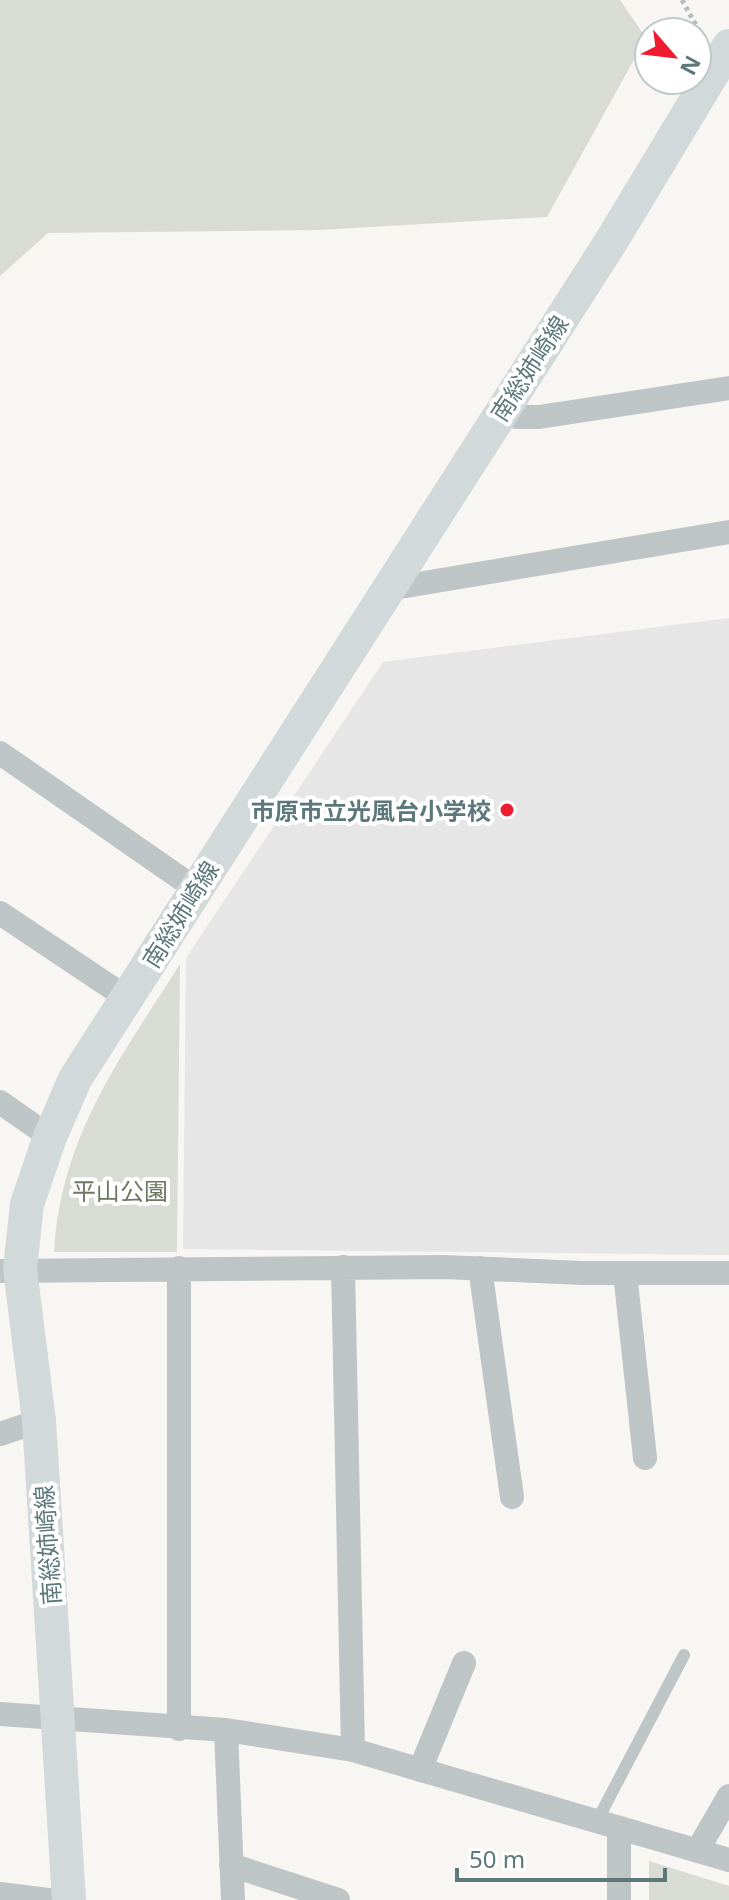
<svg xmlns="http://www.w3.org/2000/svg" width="729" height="1900" font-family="'Noto Sans','Noto Sans JP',sans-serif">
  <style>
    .built { fill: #e5e6e5 }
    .green { fill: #d9dcd2 }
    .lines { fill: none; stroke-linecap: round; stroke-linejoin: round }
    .path { stroke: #b7bdbe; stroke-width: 5; stroke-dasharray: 4 4; stroke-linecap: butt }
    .lane { stroke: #bdc5c6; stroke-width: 12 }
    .street { stroke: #bdc5c6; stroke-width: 24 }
    .secondary { stroke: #d1d9da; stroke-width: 34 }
    .poi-dot { fill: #ef1b31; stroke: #fff; stroke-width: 3 }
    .labels { text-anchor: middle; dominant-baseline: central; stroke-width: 8; stroke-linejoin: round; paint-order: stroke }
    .street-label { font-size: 24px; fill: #5c787b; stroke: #fff }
    .poi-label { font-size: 24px; font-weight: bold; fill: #5c787b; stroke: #fff; text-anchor: end }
    .park-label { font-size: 24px; fill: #6c785f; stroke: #fff }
  </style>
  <rect width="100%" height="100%" fill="#f7f6f3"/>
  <!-- built -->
  <path class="built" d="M729 618V1255L183 1249 186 958 383 662Z"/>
  <!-- green -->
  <path class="green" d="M0 0H620L646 38 547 217 319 230 48 233 0 276Z
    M180 964 177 1252H54C61 1135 120 1059 180 964Z
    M649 1861 729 1886V1900H649Z"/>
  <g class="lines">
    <!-- path -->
    <path class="path" d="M682 0 701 34"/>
    <!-- lane -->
    <path class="lane" d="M597 1821 684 1655"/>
    <!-- street -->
    <path class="street" d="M502 408 516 417H539L729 388
      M388 589 729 532
      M0 753 196 889
      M0 913 127 998
      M0 1102 50 1137
      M343 1267 353 1750
      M179 1268V1729
      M480 1268 512 1497
      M0 1271 444 1267 582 1273H729
      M625 1273 645 1458
      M0 1434 39 1421
      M0 1714 226 1730 353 1750 729 1860
      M226 1730 233 1900
      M420 1770 464 1663
      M697 1851 729 1796
      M231 1865 338 1900
      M0 1894 48 1900
      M619 1900V1828"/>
    <!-- secondary -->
    <path class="secondary" d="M69 1900 39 1421 20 1269 27 1204 50 1137 75 1079 612 240 729 46"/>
  </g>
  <!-- markers -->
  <circle class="poi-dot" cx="507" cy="810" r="8"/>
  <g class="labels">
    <!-- street labels -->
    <g class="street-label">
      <text transform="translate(529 368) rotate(-57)">南総姉崎線</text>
      <text transform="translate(180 914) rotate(-58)">南総姉崎線</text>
      <text transform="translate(47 1545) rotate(-94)">南総姉崎線</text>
    </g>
    <!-- poi labels -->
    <g class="poi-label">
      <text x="491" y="810">市原市立光風台小学校</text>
    </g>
    <!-- park labels -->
    <g class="park-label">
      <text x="120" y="1190">平山公園</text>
    </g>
  </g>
  <!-- north arrow -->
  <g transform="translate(673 56) rotate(118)"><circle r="38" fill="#ffffff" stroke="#bec9ca" stroke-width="2"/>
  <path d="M0-6L14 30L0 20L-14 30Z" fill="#ef1b31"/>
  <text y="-12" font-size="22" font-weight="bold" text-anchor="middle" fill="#5c787b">N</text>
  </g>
  <!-- scale -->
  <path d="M457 1868v12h208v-12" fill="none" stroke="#5c787b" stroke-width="4"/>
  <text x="469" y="1868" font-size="24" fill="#5c787b" stroke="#ffffff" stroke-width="6" paint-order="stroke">50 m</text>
</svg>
